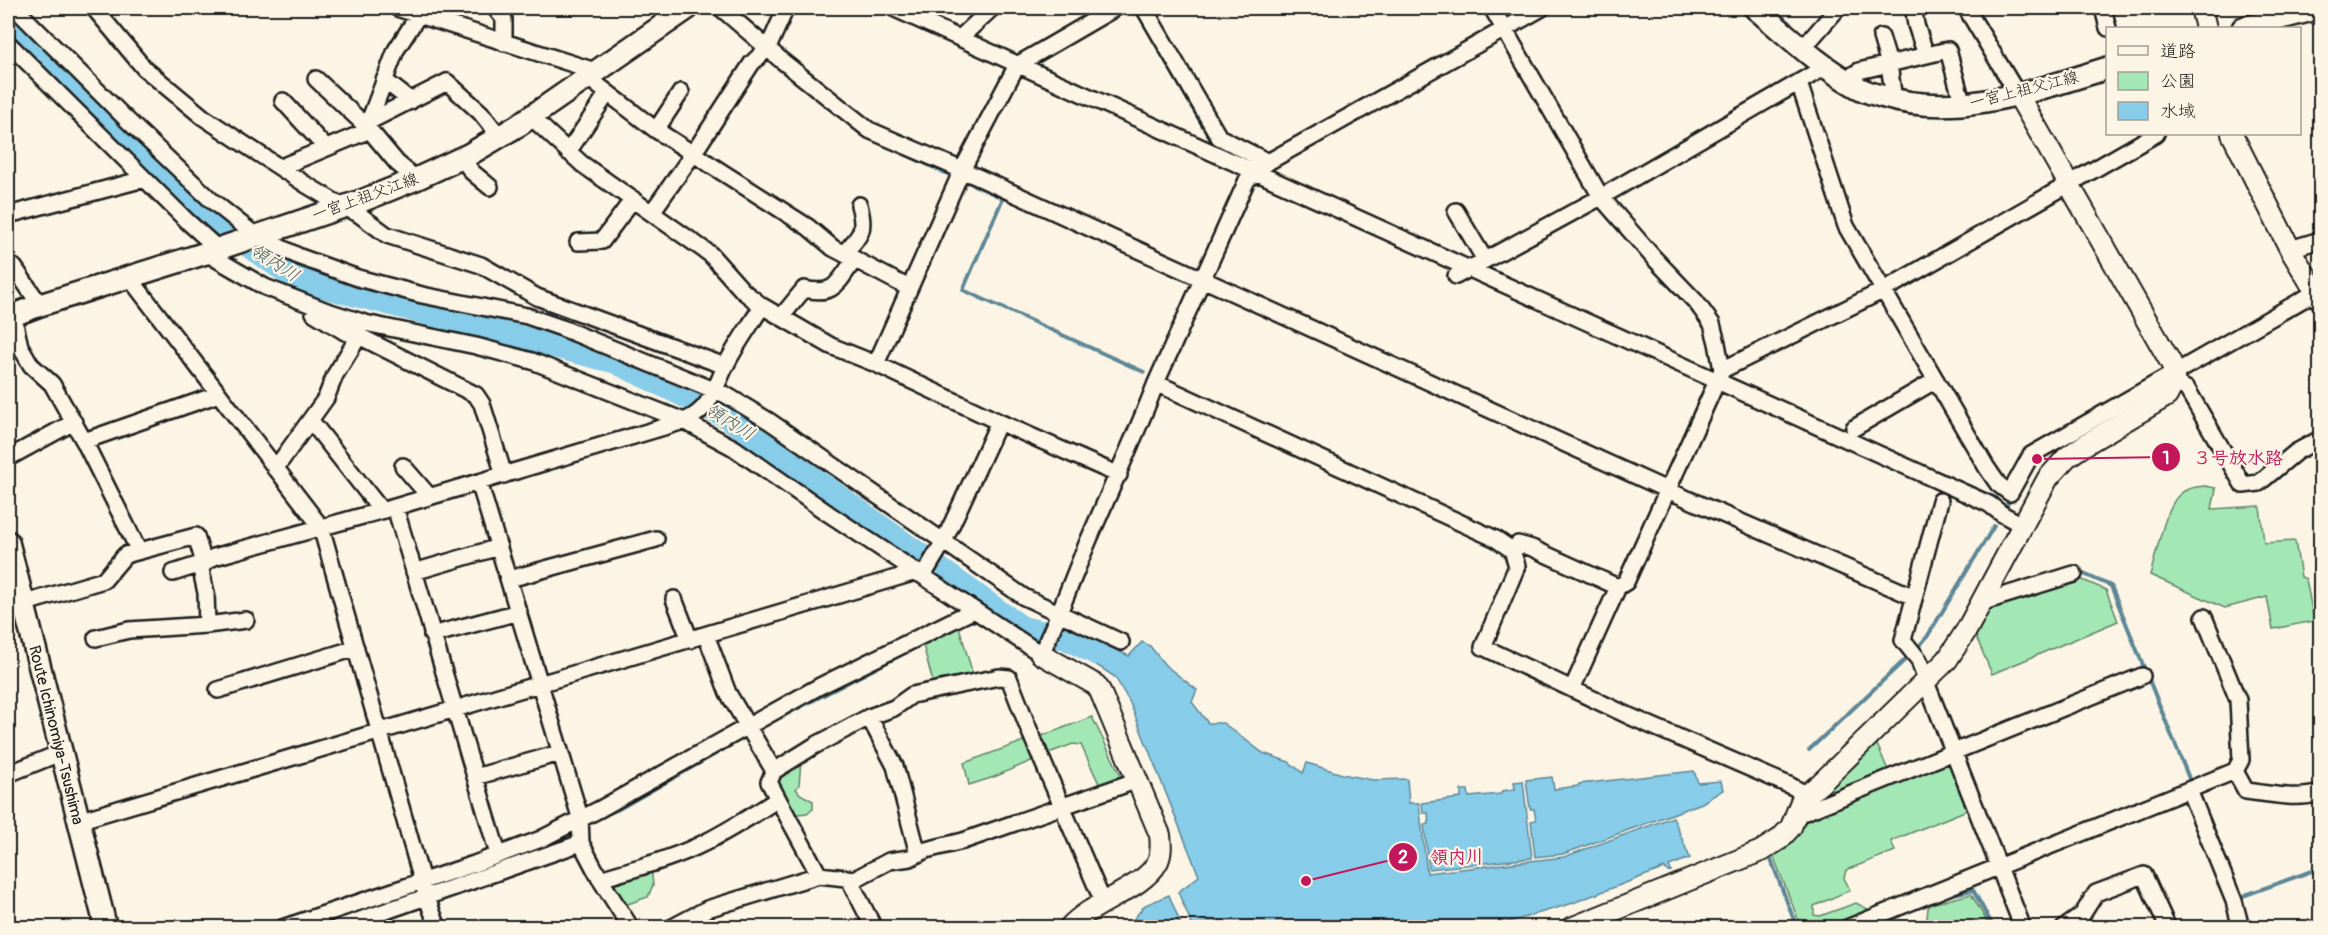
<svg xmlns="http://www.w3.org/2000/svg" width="2328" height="935" font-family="Pangolin,'Klee One',sans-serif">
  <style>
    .green { fill: #a3e8b4; stroke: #608268; stroke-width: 1.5 }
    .water { fill: #87cce8; stroke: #5c8696; stroke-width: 1.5 }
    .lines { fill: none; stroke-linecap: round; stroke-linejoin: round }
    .stream { stroke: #5c8696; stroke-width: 4 }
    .river { stroke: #87cce8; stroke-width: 24 }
    .minor-casing { stroke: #1c1c1c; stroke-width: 20 }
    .tertiary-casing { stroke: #1c1c1c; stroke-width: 24 }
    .secondary-casing { stroke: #1c1c1c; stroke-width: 26 }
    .minor { stroke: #fcf5e5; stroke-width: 15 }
    .tertiary { stroke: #fcf5e5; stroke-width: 20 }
    .secondary { stroke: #fcf5e5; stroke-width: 21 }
    .labels { text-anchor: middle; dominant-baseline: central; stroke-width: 4.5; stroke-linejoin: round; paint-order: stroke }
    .street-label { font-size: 16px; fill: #1c1c1c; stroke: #fcf5e5 }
    .water-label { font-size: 18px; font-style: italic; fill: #415a63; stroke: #fcf5e5 }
    .leader { fill: none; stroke: #c2185b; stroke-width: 2 }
    .callout-dot { fill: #c2185b; stroke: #fcf5e5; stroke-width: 2 }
    .mark-label { font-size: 18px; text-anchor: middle; font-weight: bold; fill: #fff }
    .callout-label { font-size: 18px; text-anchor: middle; font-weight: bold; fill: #c2185b; stroke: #fcf5e5; stroke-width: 4.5; stroke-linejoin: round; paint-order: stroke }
  </style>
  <rect width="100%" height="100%" fill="#fcf5e5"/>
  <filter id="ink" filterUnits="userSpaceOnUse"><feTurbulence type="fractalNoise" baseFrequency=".0167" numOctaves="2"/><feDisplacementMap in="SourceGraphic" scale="12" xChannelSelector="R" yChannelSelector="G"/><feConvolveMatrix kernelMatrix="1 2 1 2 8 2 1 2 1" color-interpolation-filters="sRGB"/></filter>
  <g filter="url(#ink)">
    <!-- green -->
    <path class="green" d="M2205 486 2216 488 2212 509 2260 506 2264 543 2295 541 2301 577 2306 579 2314 621 2273 629 2267 597 2225 608 2150 575C2156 556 2165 507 2179 495 2186 488 2195 487 2205 486Z
      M2076 577 2106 590 2118 621 1992 674 1974 632 1990 605Z
      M959 627 974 678 934 686 923 645Z
      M1092 717 1124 782 1102 790 1081 745 1073 744 1046 754 1039 737Z
      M1030 739 1038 758 994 777 969 785 964 763Z
      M1876 742 1890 775 1809 808 1813 800 1819 798Z
      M1953 760 1972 808 1891 841 1895 851 1846 870 1844 878 1850 890 1814 906V915L1820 916 1856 903 1868 909 1866 913 1829 927H1801L1773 855 1789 844 1804 816Z
      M801 761 799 785 796 789 800 794 813 801V809L807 813 790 815 773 783 775 774Z
      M651 867 653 885 648 897 622 906 609 881Z
      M1971 894 1987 921 1984 927H1969L1967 923H1956L1951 927H1926L1928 908 1931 904Z"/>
    <!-- water -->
    <path class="water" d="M1069 633 1097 641 1129 656 1142 642 1150 646 1165 665 1197 690 1192 702 1208 723H1223L1263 753 1289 762 1303 773 1307 763 1342 774 1373 780 1407 779 1409 803H1419L1427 873 1564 857 1673 817 1690 858 1669 866 1671 871 1668 872 1665 868 1570 904 1492 927H1193L1178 892 1199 876 1130 703 1115 677 1064 644Z
      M1694 771 1698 783 1721 781 1723 790 1702 803 1563 854 1535 857 1531 821 1536 820 1534 809H1530L1526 780 1552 777 1554 789 1578 786 1579 784Z
      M1523 781 1532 858 1429 869 1424 825 1429 824 1428 813H1423L1422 803 1461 798V790H1468L1469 797 1501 794 1502 791 1515 789 1514 782Z
      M1169 895 1182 927H1127L1145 905Z"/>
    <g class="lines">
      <!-- stream -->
      <path class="stream" d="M1135 8 1215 147
        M714 13 732 27
        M851 126 865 136 954 177
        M965 181 1003 198 963 290 1144 372
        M1598 206 1643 257
        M1648 263 1696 314
        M1726 376 1758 391
        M1926 467 1996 498
        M1663 483 1703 392
        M2004 511 2008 503 2016 497
        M2077 571 2111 586 2190 781
        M966 621H978
        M1919 646 1927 637 1994 526
        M756 730 928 641
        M1809 750 1908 657
        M2199 795 2222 852
        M2315 800 2320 814
        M602 816 617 810 745 737
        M1770 857 1797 928
        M2224 857 2231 875
        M495 864 540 849 558 839
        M2239 893 2240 897 2320 868
        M1944 896 1973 890 1994 928"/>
      <!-- river -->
      <path class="river" d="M8 32 222 227 298 280 616 362 726 416 1022 628 1066 638 1096 653"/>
      <!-- minor casing -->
      <g class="minor-casing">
        <path id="minor" d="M15 8 126 119 211 200 255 235 300 257 358 278 422 295 527 316 562 328 726 395 769 421 1024 597 1121 642
          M94 8 144 68 203 117 305 184 343 207 357 213 387 235 481 265 537 297 725 366
          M397 8 595 71
          M495 8 504 19V43
          M721 8 781 60 869 130 962 170 1667 490 1914 597
          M893 8 1989 504 2002 514 2022 525
          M1144 8 1219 137 1268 162
          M1492 8 1601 197 1653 257 1696 302 1712 324 1717 343 1722 370 1626 582 1618 587 1572 689
          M1966 8 2018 95
          M2103 8 2108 28
          M1914 12 1916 25 1926 55
          M1881 37 1889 64 1894 100
          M960 38 992 8
          M8 43 187 221 217 248
          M1803 48 1838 8
          M587 77 656 130 808 227 833 248 909 288
          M316 79 367 127 397 163 416 179
          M384 80 411 101
          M1845 80 1859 71 1948 50 1963 105
          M1799 83 1846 226 1987 468 1998 484 2010 493 2031 455 2316 292 2320 291
          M283 101 325 147
          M531 117 582 164 710 254 743 291 762 306 831 346 876 364 999 422 1119 475
          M370 121 447 82 481 113 500 137
          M656 130 681 92
          M568 152 607 94
          M462 158 472 172 490 187
          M281 167 365 132 396 50 423 8
          M1456 211 1485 260
          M652 212 693 154 752 63 768 48 786 8
          M8 215 144 179
          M578 242 602 241 633 199
          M2290 249 2320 240
          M206 253 265 287 327 311 365 323 476 346 532 361 684 421 734 448 829 514 1041 654C1058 618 1072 580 1087 544 1110 490 1135 438 1156 383L1496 539 1512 550 1517 566 1483 647 1629 716 1791 786 1806 794
          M844 253C861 235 866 231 859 205
          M14 267 40 305
          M1456 276 1601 197 1825 67
          M129 277 321 527 427 898 438 928
          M314 313 345 332 359 336 476 395 482 404 504 475
          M13 316 20 346 31 365 52 384 84 441 139 551
          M782 316 804 289C836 296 837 283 855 259
          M876 364 962 170 1017 65 1115 8
          M1722 370 1884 290 2156 134
          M1156 383 1247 180 1268 162 1542 8
          M2174 383 2187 389 2243 485 2259 483 2296 452 2320 439
          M311 421 381 510
          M1854 428 1936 380
          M84 441 219 394
          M8 458 74 422
          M403 466 429 496
          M275 469 326 398 335 375 359 336
          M479 482 580 817 581 843 600 879 631 928
          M1940 501 1903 640 1919 660 1926 682 2023 928
          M395 507 498 854
          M1512 550 1518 544 1532 548 1618 587
          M204 563 201 570 206 593 207 625
          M414 572 499 547
          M173 573 204 563
          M923 576 944 541 999 422
          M509 579 656 539
          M674 599 690 640
          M1980 603 2074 574
          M22 604 104 580 125 555 196 536 204 563 214 557 395 507 684 421C710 410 714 390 725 367 735 346 750 326 762 306
          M432 635 519 612
          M706 635 728 693 774 771
          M96 638 129 630 207 625 246 620
          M218 690 356 648
          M869 717 895 766 918 854
          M2235 771 2246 791C2271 794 2297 800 2320 793
          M8 774 60 753
          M475 777 560 753
          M2189 790 2234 901 2241 928
          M778 799 819 875
          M1800 807 1805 812 2142 676
          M78 821 916 572
          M600 879C636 868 673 859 706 842 731 829 755 814 778 799L769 782 774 771 814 746 869 717 894 708 912 695 999 677 1009 678 1030 732 1103 902
          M849 879 874 928
          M282 928 474 864 541 839 600 809 820 686 974 610
          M337 928 581 843
          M671 928 707 909 819 875 855 879 889 861 910 858 926 850 963 841 1138 780
          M1847 928 2235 771 2241 760 2238 700 2204 617
          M2064 928 2082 915 2096 893 2144 875 2168 928"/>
      </g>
      <!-- tertiary casing -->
      <g class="tertiary-casing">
        <path id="tertiary" d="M2201 8 2206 28
          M2232 134 2290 249 2320 299
          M1041 654 1096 685 1100 691 1160 835C1161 844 1162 854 1157 863 1143 889 1090 903 1069 928
          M1571 928 1761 851 1780 839 1791 827 1802 799 1821 783 1947 660 1966 631 2048 478 2067 457 2086 444 2167 396C2174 383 2177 377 2171 363L2018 95"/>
      </g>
      <!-- secondary casing -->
      <g class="secondary-casing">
        <path id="secondary" d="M1755 8C1788 36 1820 67 1859 88 1866 92 1873 94 1881 96 1957 120 2035 90 2108 68
          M2243 28 2320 8
          M8 317 40 305 206 253 364 200 416 179 470 154 519 125 688 8
          M8 542 106 928"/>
      </g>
      <!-- minor -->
      <use href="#minor" class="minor"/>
      <!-- tertiary -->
      <use href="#tertiary" class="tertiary"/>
      <!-- secondary -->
      <use href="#secondary" class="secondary"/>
    </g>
  </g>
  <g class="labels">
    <!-- street labels -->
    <g class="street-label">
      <text transform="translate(2024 90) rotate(-14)">一宮上祖父江線</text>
      <text transform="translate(365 197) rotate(-20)">一宮上祖父江線</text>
      <text transform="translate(56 735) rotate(76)">Route Ichinomiya-Tsushima</text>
    </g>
    <!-- water labels -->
    <g class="water-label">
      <text transform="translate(275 263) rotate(33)">領内川</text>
      <text transform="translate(730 422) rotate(32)">領内川</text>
    </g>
  </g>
  <!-- callouts -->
  <path class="leader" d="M2037 459L2166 457M1306 881L1403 857"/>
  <g class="callout-dot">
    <circle cx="2037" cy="459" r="6"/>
    <circle cx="1306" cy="881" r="6"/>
    <circle cx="2166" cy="457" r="15"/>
    <circle cx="1403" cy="857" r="15"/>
  </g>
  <g class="mark-label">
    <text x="2166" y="464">1</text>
    <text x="1403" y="863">2</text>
  </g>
  <g class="callout-label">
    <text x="2238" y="464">３号放水路</text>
    <text x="1457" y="863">領内川</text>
  </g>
  <!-- margin -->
  <rect width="2328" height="935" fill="none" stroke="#fcf5e5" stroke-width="30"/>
  <rect x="15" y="15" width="2298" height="905" fill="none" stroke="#1c1c1c" stroke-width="2" filter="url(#ink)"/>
  <!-- legend -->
  <rect x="2106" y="27" width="195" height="108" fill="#fcf5e5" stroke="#a29e95" stroke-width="1.5"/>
  <rect x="2118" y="46" width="30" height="9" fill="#fcf5e5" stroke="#a29e95" stroke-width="1.5"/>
  <text x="2160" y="57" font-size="18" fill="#1c1c1c">道路</text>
  <rect x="2118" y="72" width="30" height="18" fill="#a3e8b4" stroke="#a29e95" stroke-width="1.5"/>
  <text x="2160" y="87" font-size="18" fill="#1c1c1c">公園</text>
  <rect x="2118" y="102" width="30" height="18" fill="#87cce8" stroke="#a29e95" stroke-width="1.5"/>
  <text x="2160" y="117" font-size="18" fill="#1c1c1c">水域</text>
</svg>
